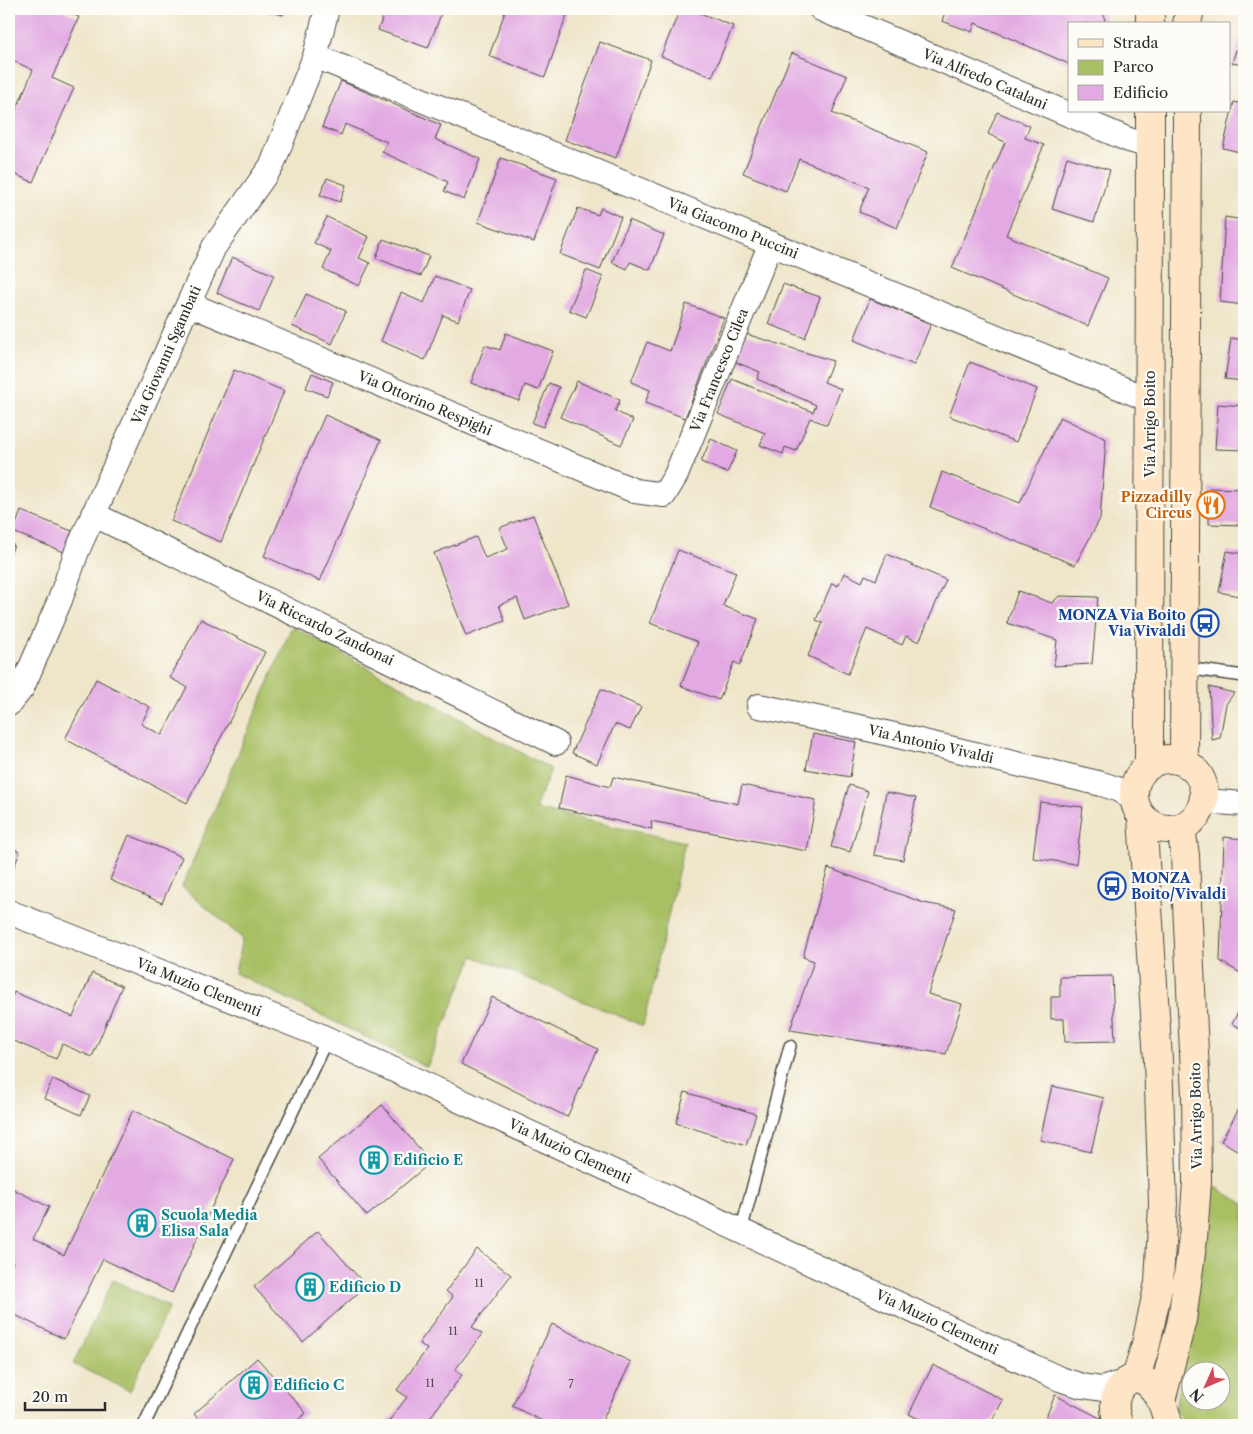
<svg xmlns="http://www.w3.org/2000/svg" width="1253" height="1434" font-family="'Libre Caslon Text',serif">
  <style>
    .green { fill: #a8bf64; stroke: #6a7548; fill-rule: evenodd }
    .building { fill: #e2a9e2 }
    .lines { fill: none; stroke-linecap: round; stroke-linejoin: round }
    .lane-casing { stroke: #484743; stroke-width: 14 }
    .street-casing { stroke: #484743; stroke-width: 26 }
    .secondary-casing { stroke: #484743; stroke-width: 30 }
    .lane { stroke: #fff; stroke-width: 11 }
    .street { stroke: #fff; stroke-width: 24 }
    .secondary { stroke: #fee5c5; stroke-width: 28 }
    .labels { text-anchor: middle; dominant-baseline: central; stroke-width: 4.5; stroke-linejoin: round; paint-order: stroke }
    .number-label { font-size: 11px; fill: #594a59 }
    .street-label { font-size: 14px; fill: #2b2b2b; stroke: #fdfcf7 }
    .food-label { font-size: 14px; font-weight: bold; fill: #c56008; stroke: #fdfcf7; text-anchor: end }
    .transit-label { font-size: 14px; font-weight: bold; fill: #164399; stroke: #fdfcf7; text-anchor: end }
    .culture-label { font-size: 14px; font-weight: bold; fill: #0d838f; stroke: #fdfcf7; text-anchor: start }
  </style>
  <rect width="100%" height="100%" fill="#fdfcf7"/>
  <filter id="ink" filterUnits="userSpaceOnUse"><feTurbulence type="fractalNoise" baseFrequency=".02" numOctaves="2"/><feDisplacementMap in="SourceGraphic" scale="10" xChannelSelector="R" yChannelSelector="G"/><feConvolveMatrix kernelMatrix="1 2 1 2 8 2 1 2 1" color-interpolation-filters="sRGB"/></filter>
  <filter id="wash" filterUnits="userSpaceOnUse"><feTurbulence type="fractalNoise" baseFrequency=".0096" numOctaves="4" result="noise"/><feDisplacementMap in="SourceGraphic" scale="20" xChannelSelector="R" yChannelSelector="G"/><feGaussianBlur stdDeviation="1.12" result="paint"/><feColorMatrix in="noise" values="0 0 0 0 0 0 0 0 0 0 0 0 0 0 0 0 0 1.4 0 .05"/><feComposite in="paint" operator="in"/></filter>
  <g filter="url(#wash)">
    <rect width="100%" height="100%" fill="#efe6ca"/>
    <!-- green -->
    <path class="green" d="M292 626 551 769 535 809 685 842 643 1026 473 956 427 1067 235 973 242 938 182 887Z
      M1209 1183 1244 1204V1425H1186L1175 1410ZM1190 1372H1220V1402H1190Z
      M113 1280 169 1307 130 1391 73 1364Z"/>
    <g id="blocks">
      <!-- building -->
      <path class="building" d="M9 9H60L79 17 52 78 74 88 33 182 9 172V127L33 70 9 59Z
        M259 9H285L283 15Z
        M386 9H443L428 48 378 30Z
        M506 9H569L545 77 489 56Z
        M680 9H690L733 26 712 77 661 56Z
        M946 9H1089L1104 14 1105 24H1069V64L975 23 972 32 942 21Z
        M1244 24V65L1232 63Z
        M600 42 651 60 616 158 565 140Z
        M792 53 847 76 832 113 928 152 897 228 859 212 869 187 799 159 786 191 743 173Z
        M341 81 441 125 435 139 480 159 464 200 444 191 448 182 382 152 387 142 345 124 341 135 322 127Z
        M1234 102 1244 104V153L1223 148Z
        M997 112 1030 126 1025 138 1044 145 1006 235 1108 278 1088 326 952 268 1005 142 988 134Z
        M1067 157 1110 170 1094 222 1052 209Z
        M501 158 557 178 534 242 478 222Z
        M327 178 346 185 340 202 320 195Z
        M578 208 598 215 601 208 621 217 600 270 560 254Z
        M327 217 369 237 359 258 370 263 359 286 323 269 331 251 314 243Z
        M1225 217 1244 220V305L1220 302Z
        M629 220 664 235 650 270 630 262 627 269 612 262Z
        M383 239 429 256 421 276 376 258Z
        M232 257 274 275 259 311 217 293Z
        M586 270 603 277 586 317 569 310Z
        M435 276 470 290 458 321 443 315 425 360 381 341 401 293 424 303Z
        M783 284 820 297 805 338 768 324Z
        M306 294 346 311 332 344 292 326Z
        M870 299 931 324 914 365 854 340Z
        M686 304 724 318 685 418 645 403 650 390 631 382 647 342 670 351Z
        M506 333 553 351 538 390 525 385 519 401 471 383 485 345 500 350Z
        M746 334 833 361 824 382 841 389 827 425 810 418 796 451 785 447 783 454 760 445 765 433 718 414 732 379 813 412 816 405 757 379 760 372 733 361Z
        M1231 338 1244 340V381L1225 379Z
        M970 362 1037 389 1016 442 949 416Z
        M234 370 284 391 221 542 171 521Z
        M312 373 333 382 327 396 306 388Z
        M577 381 620 400 615 411 633 420 621 445 560 417Z
        M549 383 559 387 543 427 532 423Z
        M1218 404 1244 406V450L1215 449Z
        M325 415 381 440 320 581 264 556Z
        M1060 417 1106 439 1100 519 1075 565 930 507 942 472 1020 503Z
        M711 439 737 451 727 473 701 462Z
        M1209 488 1244 489V525L1209 524Z
        M21 511 72 531 64 552 13 532Z
        M533 515 568 604 525 620 517 598 499 605 505 621 466 636 434 553 476 537 485 558 508 549 499 528Z
        M9 544 14 545 9 557Z
        M678 550 736 572 723 606 758 619 740 665 734 662 719 700 681 686 698 642 650 623Z
        M1227 551 1244 554V597L1219 592Z
        M887 554 946 580 919 642 906 636 902 645 867 629 848 674 808 656 823 623 816 620 832 583 838 586 844 573 862 582 865 575 876 580Z
        M1018 591 1052 603 1059 596 1098 597 1092 664 1054 666 1057 640 1007 623Z
        M201 619 265 652 187 803 65 739 96 679 150 707 141 724 162 735 187 687 170 678Z
        M1209 687 1234 693 1226 704 1220 738 1212 740Z
        M601 689 641 707 630 730 615 724 597 764 572 753Z
        M813 734 856 742 850 777 806 769Z
        M566 775 610 787 613 777 738 804 742 785 816 800 807 851 651 821 652 829 559 808Z
        M849 785 868 791 850 852 831 847Z
        M886 792 916 798 903 860 874 855Z
        M1040 802 1083 807 1076 864 1033 858Z
        M129 835 182 857 162 903 110 880Z
        M1224 837 1244 839V975L1220 961Z
        M9 847 20 852 9 880Z
        M828 868 924 903 956 909 928 994 962 1004 946 1054 790 1030 814 961 803 957Z
        M92 973 122 986 92 1057 62 1044 56 1059 9 1039V1003L14 992 73 1017Z
        M1112 976 1115 1041 1065 1042 1064 1019H1051V997H1060V977Z
        M492 997 598 1049 567 1117 461 1064Z
        M1244 1001V1030L1232 1024Z
        M53 1079 90 1096 81 1115 44 1098Z
        M1052 1086 1104 1098 1091 1152 1040 1140Z
        M685 1092 756 1114 746 1145 676 1123Z
        M1244 1100V1154L1221 1141Z
        M382 1105 431 1162 367 1216 318 1159Z
        M133 1110 234 1159 172 1293 103 1259 64 1339 9 1312V1271L13 1262 9 1260V1187L49 1207 33 1239 64 1255Z
        M318 1231 366 1286 303 1342 254 1287Z
        M477 1249 511 1275 472 1327 482 1334 455 1370 462 1375 426 1423 430 1425H386L407 1397 397 1390 427 1349 419 1343 453 1297 446 1291Z
        M552 1324 631 1362 600 1425H550L512 1406Z
        M257 1358 306 1413 292 1425H203L194 1414Z
        M933 1365 1003 1400 990 1425H931L909 1414Z
        M1055 1395 1104 1420 1102 1425H1043Z"/>
    </g>
  </g>
  <g filter="url(#ink)">
    <use href="#blocks" fill-opacity="0" stroke="#484743" stroke-width="1"/>
    <g class="lines">
      <!-- lane casing -->
      <g class="lane-casing">
        <path id="lane" d="M1185 668 1244 676
          M741 1231 790 1046
          M144 1425 327 1039"/>
      </g>
      <!-- street casing -->
      <g class="street-casing">
        <path id="street" d="M821 9 1129 140 1150 146
          M315 56 1150 400
          M189 304 635 491 664 495 676 475 771 243
          M93 514 556 743
          M9 704 22 688 60 600 77 551 214 247 272 165 315 56 327 9
          M759 706 864 728 1102 784 1117 789 1135 800
          M1204 801 1244 804
          M9 912 310 1031 1060 1379 1082 1386 1102 1389 1127 1381"/>
      </g>
      <!-- secondary casing -->
      <g class="secondary-casing">
        <path id="secondary" d="M1150 9V24
          M1187 24 1190 9
          M1134 794a35 35 0 1 1 70 0a35 35 0 1 1-70 0Z
          M1184 762 1187 111
          M1149 766 1150 111
          M1136 1378 1146 1344 1159 1283 1163 1204 1158 1060 1142 817
          M1161 1401 1182 1320 1193 1238 1197 1182 1196 1095 1186 882 1185 855 1181 828
          M1119 1425C1113 1410 1112 1393 1126 1382 1129 1380 1133 1378 1137 1378 1156 1382 1166 1409 1168 1425"/>
      </g>
      <!-- lane -->
      <use href="#lane" class="lane"/>
      <!-- street -->
      <use href="#street" class="street"/>
      <!-- secondary -->
      <use href="#secondary" class="secondary"/>
    </g>
  </g>
  <!-- icons -->
  <defs>
    <g id="restaurant-ring" transform="scale(1.4375)"><circle r="9.5" fill="#fdfcf7" stroke="#e8710a" stroke-width="1.5"/><path d="M-5-6h1v4h1v-4h1v4h1v-4h1v5L-1.5 .5V6h-2V.5L-5-1ZM5-6V6H3V1.5H1.5Q1.5-4 5-6Z" fill="#e8710a"/></g>
    <g id="bus-ring" transform="scale(1.4375)"><circle r="9.5" fill="#fdfcf7" stroke="#1a4fb4" stroke-width="1.5"/><path d="M-5-6H5V4H4V6H2V4H-2V6H-4V4H-5ZM-3.5-4V0h7V-4ZM-3.5 1.2v1.5H-2V1.2ZM2 1.2v1.5H3.5V1.2Z" fill="#1a4fb4"/></g>
    <g id="building-ring" transform="scale(1.4375)"><circle r="9.5" fill="#fdfcf7" stroke="#0f9aa8" stroke-width="1.5"/><path d="M-4-6H4V6H1V3H-1V6H-4ZM-2.5-4.3h1.7v1.8h-1.7ZM.8-4.3h1.7v1.8H.8ZM-2.5-1h1.7V.8h-1.7ZM.8-1h1.7V.8H.8Z" fill="#0f9aa8"/></g>
  </defs>
  <g fill-rule="evenodd">
    <use href="#restaurant-ring" x="1211" y="505"/>
    <use href="#bus-ring" x="1205" y="623"/>
    <use href="#bus-ring" x="1112" y="886"/>
    <use href="#building-ring" x="374" y="1160"/>
    <use href="#building-ring" x="142" y="1223"/>
    <use href="#building-ring" x="310" y="1287"/>
    <use href="#building-ring" x="254" y="1385"/>
  </g>
  <g class="labels">
    <!-- number labels -->
    <g class="number-label">
      <text x="479" y="1283">11</text>
      <text x="453" y="1331">11</text>
      <text x="430" y="1383">11</text>
      <text x="571" y="1384">7</text>
    </g>
    <!-- street labels -->
    <g class="street-label">
      <text transform="translate(985 79) rotate(23)">Via Alfredo Catalani</text>
      <text transform="translate(733 228) rotate(22)">Via Giacomo Puccini</text>
      <text transform="translate(166 355) rotate(-66)">Via Giovanni Sgambati</text>
      <text transform="translate(719 370) rotate(-68)">Via Francesco Cilea</text>
      <text transform="translate(425 403) rotate(23)">Via Ottorino Respighi</text>
      <text transform="translate(1150 424) rotate(-90)">Via Arrigo Boito</text>
      <text transform="translate(325 628) rotate(26)">Via Riccardo Zandonai</text>
      <text transform="translate(931 744) rotate(13)">Via Antonio Vivaldi</text>
      <text transform="translate(199 987) rotate(22)">Via Muzio Clementi</text>
      <text transform="translate(1196 1116) rotate(-91)">Via Arrigo Boito</text>
      <text transform="translate(570 1151) rotate(25)">Via Muzio Clementi</text>
      <text transform="translate(937 1322) rotate(25)">Via Muzio Clementi</text>
    </g>
    <!-- food labels -->
    <g class="food-label">
      <text x="1192" y="497">Pizzadilly<tspan x="1192" dy="16">Circus</tspan></text>
    </g>
    <!-- transit labels -->
    <g class="transit-label">
      <text x="1186" y="615">MONZA Via Boito<tspan x="1186" dy="16">Via Vivaldi</tspan></text>
      <text x="1131" y="878" text-anchor="start">MONZA<tspan x="1131" dy="16">Boito/Vivaldi</tspan></text>
    </g>
    <!-- culture labels -->
    <g class="culture-label">
      <text x="393" y="1160">Edificio E</text>
      <text x="161" y="1215">Scuola Media<tspan x="161" dy="16">Elisa Sala</tspan></text>
      <text x="329" y="1287">Edificio D</text>
      <text x="273" y="1385">Edificio C</text>
    </g>
  </g>
  <!-- margin -->
  <rect width="1253" height="1434" fill="none" stroke="#fdfcf7" stroke-width="30"/>
  <!-- legend -->
  <rect x="1068" y="22" width="162" height="90" fill="#fdfcf7" stroke="#a9a8a5"/>
  <rect x="1078" y="39" width="25" height="8" fill="#fee5c5" stroke="#a9a8a5"/>
  <text x="1113" y="48" font-size="15" fill="#2b2b2b">Strada</text>
  <rect x="1078" y="60" width="25" height="15" fill="#a8bf64" stroke="#a9a8a5"/>
  <text x="1113" y="72" font-size="15" fill="#2b2b2b">Parco</text>
  <rect x="1078" y="85" width="25" height="15" fill="#e2a9e2" stroke="#a9a8a5"/>
  <text x="1113" y="98" font-size="15" fill="#2b2b2b">Edificio</text>
  <!-- north arrow -->
  <g transform="translate(1206 1386) rotate(225)"><circle r="24" fill="#fdfcf7" stroke="#a9a8a5"/>
  <path d="M0-4L9 19L0 12L-9 19Z" fill="#d1495b"/>
  <text y="-8" font-size="14" font-weight="bold" text-anchor="middle" fill="#2b2b2b">N</text>
  </g>
  <!-- scale -->
  <path d="M25 1402v8h80v-8" fill="none" stroke="#2b2b2b" stroke-width="2.5"/>
  <text x="32" y="1402" font-size="15" fill="#2b2b2b" stroke="#fdfcf7" stroke-width="4" paint-order="stroke">20 m</text>
</svg>
